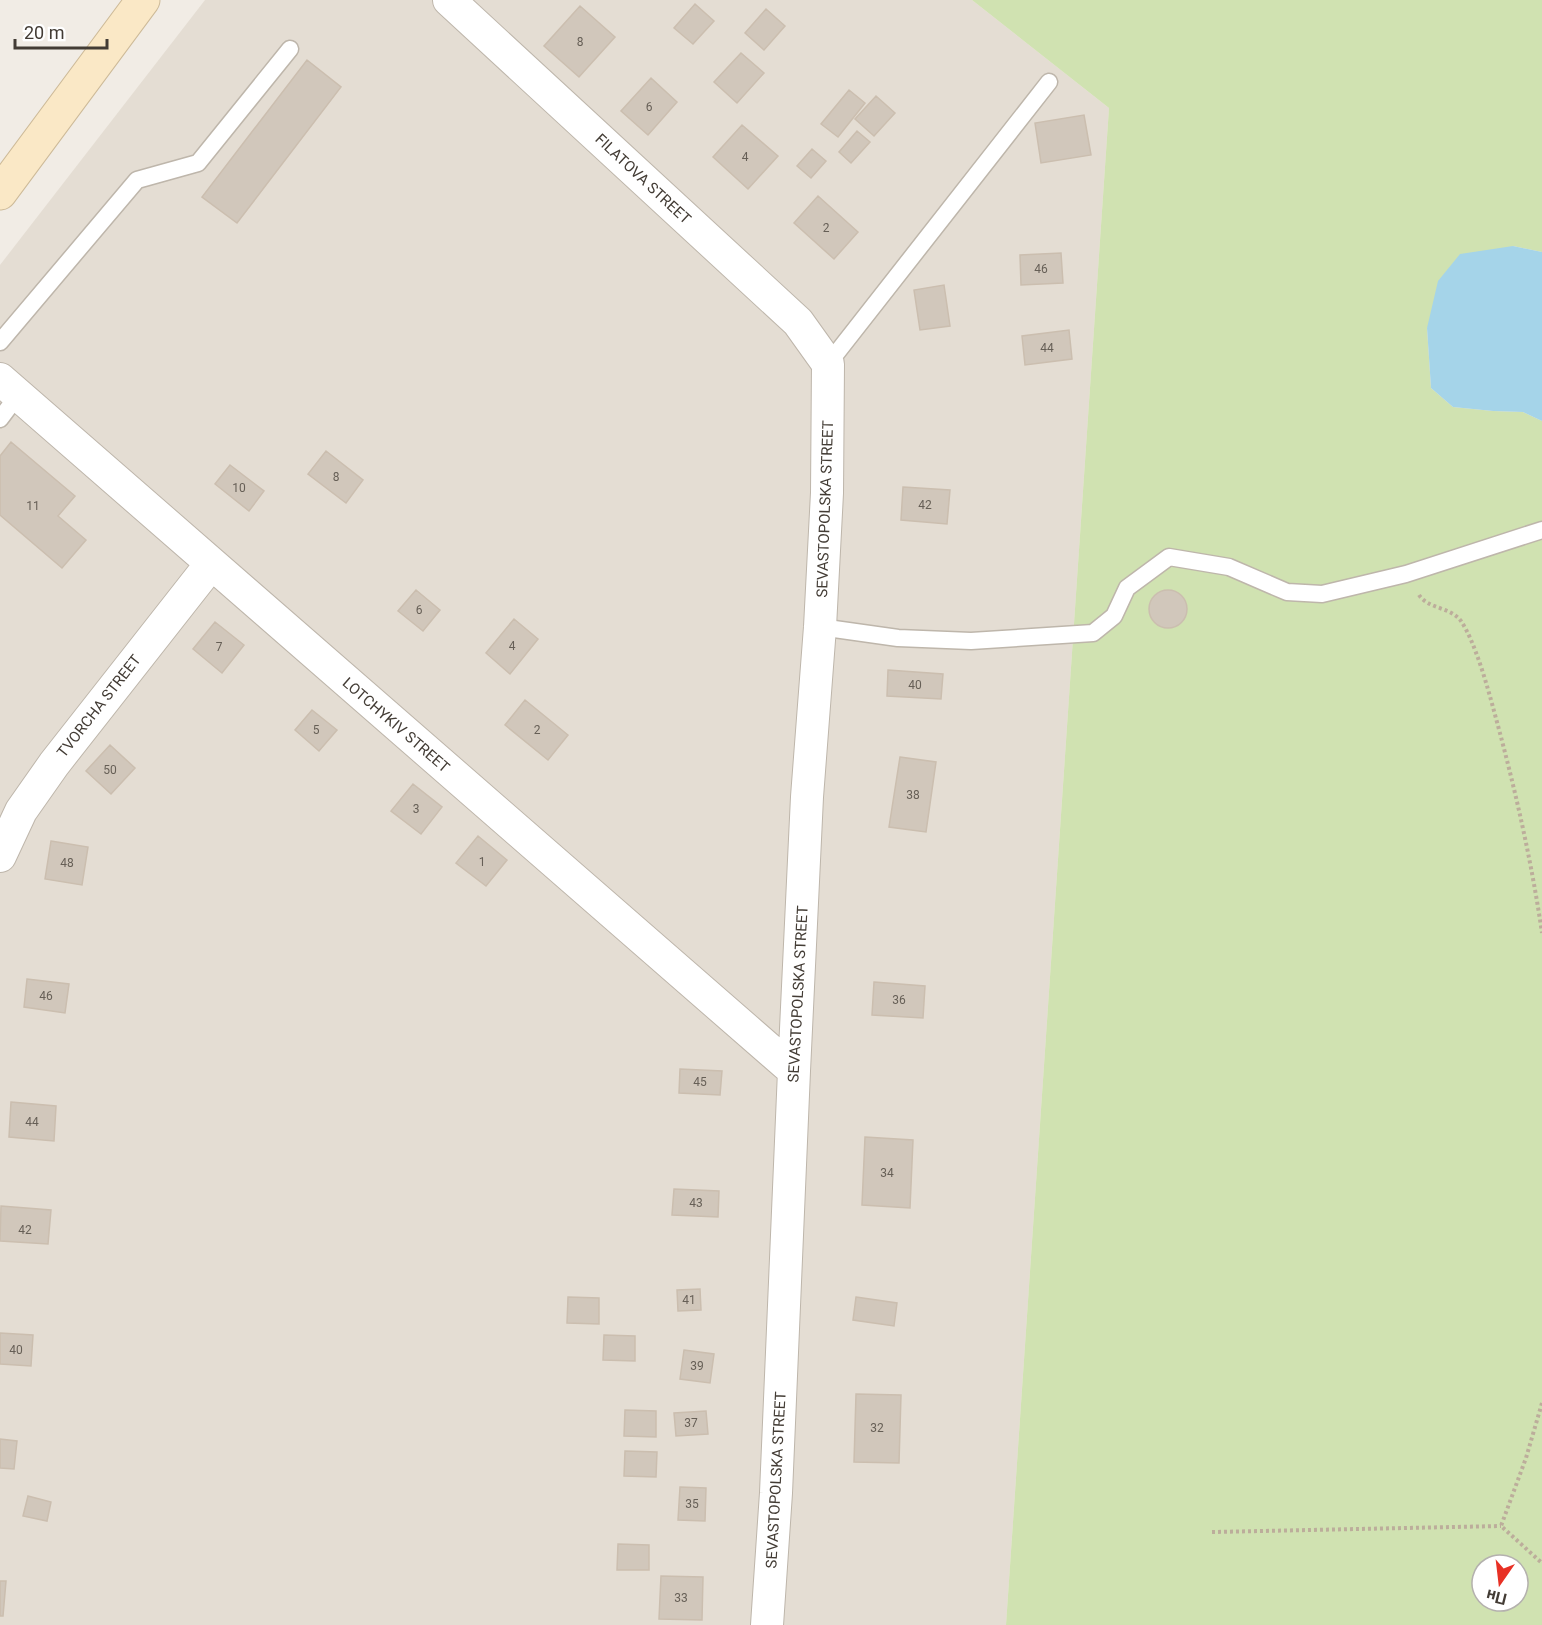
<svg xmlns="http://www.w3.org/2000/svg" width="1542" height="1625" font-family="Roboto,sans-serif">
  <style>
    .residential { fill: #e4ddd3 }
    .green { fill: #d0e2b1; fill-rule: evenodd }
    .water { fill: #a5d4e9 }
    .building { fill: #d1c7bb; stroke: #cbbeaf; stroke-width: 1.5 }
    .lines { fill: none; stroke-linecap: round; stroke-linejoin: round }
    .lane-casing { stroke: #beb6ab; stroke-width: 19 }
    .street-casing { stroke: #beb6ab; stroke-width: 34 }
    .secondary-casing { stroke: #cdba98; stroke-width: 35 }
    .path { stroke: #bcad9b; stroke-width: 4; stroke-dasharray: 3 3; stroke-linecap: butt }
    .lane { stroke: #fff; stroke-width: 16 }
    .street { stroke: #fff; stroke-width: 32 }
    .secondary { stroke: #fae8c6; stroke-width: 33 }
    .labels { text-anchor: middle; dominant-baseline: central; stroke-width: 6; stroke-linejoin: round; paint-order: stroke }
    .number-label { font-size: 12px; fill: #665f56 }
    .street-label { font-size: 15px; fill: #433c35; stroke: #fff }
  </style>
  <rect width="100%" height="100%" fill="#f1ece5"/>
  <!-- residential -->
  <path class="residential" d="M205 0H972L1109 108 1006 1625H0V265Z"/>
  <!-- green -->
  <path class="green" d="M972 0H1542V252L1513 246 1427 328 1431 388 1453 407 1493 411 1523 412 1542 421V1625H1006L1109 108ZM1482 1565H1518V1601H1482Z"/>
  <!-- water -->
  <path class="water" d="M1513 246 1542 252V421L1523 412 1493 411 1453 407 1431 388 1427 328 1438 281 1460 254Z"/>
  <!-- building -->
  <path class="building" d="M695 4 714 21 693 44 674 28Z
    M580 6 615 37 579 77 544 46Z
    M766 9 785 26 764 50 745 33Z
    M741 53 764 73 737 103 714 82Z
    M307 60 341 87 237 223 202 197Z
    M651 78 677 102 648 135 621 111Z
    M849 90 865 103 838 137 821 124Z
    M876 96 895 113 874 136 855 119Z
    M1084 115 1091 155 1041 163 1035 123Z
    M742 125 778 156 748 189 713 157Z
    M857 131 870 142 851 163 839 152Z
    M812 149 826 161 811 178 797 166Z
    M818 196 858 232 834 259 794 223Z
    M1061 253 1063 283 1021 285 1020 255Z
    M944 285 950 326 920 330 914 290Z
    M1069 330 1072 359 1025 365 1022 336Z
    M11 442 75 496 58 516 86 540 62 568 0 515V456Z
    M326 451 363 480 346 503 308 474Z
    M230 465 264 491 249 511 215 484Z
    M903 487 950 490 947 524 901 520Z
    M416 590 440 610 423 631 398 611Z
    M1149 609a19 19 0 1 1 38 0a19 19 0 1 1-38 0Z
    M514 619 538 639 510 674 486 653Z
    M215 622 244 645 222 673 193 649Z
    M888 670 943 674 941 699 887 696Z
    M525 700 568 735 548 760 505 725Z
    M312 710 337 730 319 751 295 730Z
    M110 745 135 768 111 794 86 771Z
    M900 757 936 762 926 832 889 827Z
    M413 784 442 807 421 834 391 811Z
    M478 836 507 860 486 886 456 863Z
    M51 841 88 847 82 885 45 879Z
    M27 979 69 984 65 1013 24 1007Z
    M874 982 925 986 923 1018 872 1015Z
    M680 1069 722 1071 720 1095 679 1093Z
    M11 1102 56 1106 54 1141 9 1137Z
    M865 1137 913 1140 910 1208 862 1205Z
    M674 1189 719 1191 718 1217 672 1215Z
    M1 1206 51 1210 48 1244 0 1241Z
    M700 1289 701 1310 678 1311 677 1290Z
    M568 1297 599 1298V1324L567 1323Z
    M856 1297 897 1303 894 1326 853 1320Z
    M0 1333 33 1335 31 1366 0 1364Z
    M604 1335 635 1336V1361L603 1360Z
    M684 1350 714 1354 710 1383 680 1379Z
    M856 1394 901 1395 899 1463 854 1462Z
    M625 1410 656 1411V1437L624 1436Z
    M706 1411 708 1434 676 1436 674 1413Z
    M0 1439 17 1441 14 1469 0 1468Z
    M625 1451 657 1452 656 1477 624 1476Z
    M680 1487 706 1488 705 1521 678 1520Z
    M28 1496 51 1502 47 1521 23 1516Z
    M618 1544 649 1545V1570H617Z
    M661 1576 703 1577 702 1620 659 1619Z
    M0 1581H6L3 1616H0Z"/>
  <g class="lines">
    <!-- lane casing -->
    <g class="lane-casing">
      <path id="lane" d="M0 342 137 180 198 163 290 49
        M828 364 1049 82
        M0 419 18 395
        M820 627 898 638 971 641 1093 633 1114 616 1127 588 1169 557 1229 567 1287 592 1322 594 1406 574 1542 530"/>
    </g>
    <!-- street casing -->
    <g class="street-casing">
      <path id="street" d="M449 0 798 322 828 364 827 493 820 627 807 797 794 1071 776 1493 767 1625
        M0 379 794 1071
        M0 856 21 811 54 764 211 564"/>
    </g>
    <!-- secondary casing -->
    <g class="secondary-casing">
      <path id="secondary" d="M0 193 143 0"/>
    </g>
    <!-- path -->
    <path class="path" d="M1419 595C1428 609 1451 607 1461 621 1475 642 1487 685 1494 711 1514 784 1531 858 1542 933
      M1542 1403 1526 1458 1501 1526 1542 1563
      M1212 1532 1501 1526"/>
    <!-- lane -->
    <use href="#lane" class="lane"/>
    <!-- street -->
    <use href="#street" class="street"/>
    <!-- secondary -->
    <use href="#secondary" class="secondary"/>
  </g>
  <g class="labels">
    <!-- number labels -->
    <g class="number-label">
      <text x="580" y="42">8</text>
      <text x="649" y="107">6</text>
      <text x="745" y="157">4</text>
      <text x="826" y="228">2</text>
      <text x="1041" y="269">46</text>
      <text x="1047" y="348">44</text>
      <text x="336" y="477">8</text>
      <text x="239" y="488">10</text>
      <text x="925" y="505">42</text>
      <text x="33" y="506">11</text>
      <text x="419" y="610">6</text>
      <text x="512" y="646">4</text>
      <text x="219" y="647">7</text>
      <text x="915" y="685">40</text>
      <text x="316" y="730">5</text>
      <text x="537" y="730">2</text>
      <text x="110" y="770">50</text>
      <text x="913" y="795">38</text>
      <text x="416" y="809">3</text>
      <text x="482" y="862">1</text>
      <text x="67" y="863">48</text>
      <text x="46" y="996">46</text>
      <text x="899" y="1000">36</text>
      <text x="700" y="1082">45</text>
      <text x="32" y="1122">44</text>
      <text x="887" y="1173">34</text>
      <text x="696" y="1203">43</text>
      <text x="25" y="1230">42</text>
      <text x="689" y="1300">41</text>
      <text x="16" y="1350">40</text>
      <text x="697" y="1366">39</text>
      <text x="691" y="1423">37</text>
      <text x="877" y="1428">32</text>
      <text x="692" y="1504">35</text>
      <text x="681" y="1598">33</text>
    </g>
    <!-- street labels -->
    <g class="street-label">
      <text transform="translate(643 179) rotate(43)">FILATOVA STREET</text>
      <text transform="translate(825 509) rotate(-88)">SEVASTOPOLSKA STREET</text>
      <text transform="translate(99 706) rotate(-52)">TVORCHA STREET</text>
      <text transform="translate(396 725) rotate(41)">LOTCHYKIV STREET</text>
      <text transform="translate(798 994) rotate(-87)">SEVASTOPOLSKA STREET</text>
      <text transform="translate(776 1480) rotate(-87)">SEVASTOPOLSKA STREET</text>
    </g>
  </g>
  <!-- north arrow -->
  <g transform="translate(1500 1583) rotate(194)"><circle r="28" fill="#ffffff" stroke="#b4b1ae" stroke-width="1.5"/>
  <path d="M0-4.5L10 22L0 15L-10 22Z" fill="#e83125"/>
  <text y="-9" font-size="16" font-weight="bold" text-anchor="middle" fill="#433c35">Пн</text>
  </g>
  <!-- scale -->
  <path d="M15 39v9h92v-9" fill="none" stroke="#433c35" stroke-width="3"/>
  <text x="24" y="39" font-size="18" fill="#433c35" stroke="#ffffff" stroke-width="4.5" paint-order="stroke">20 m</text>
</svg>
